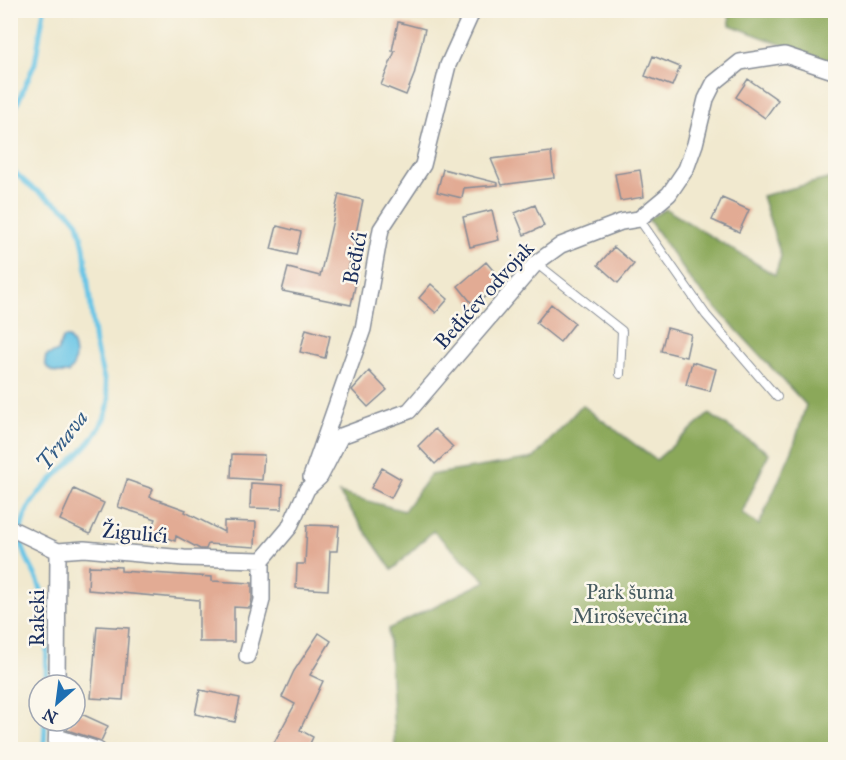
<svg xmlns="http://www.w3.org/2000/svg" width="846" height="760" font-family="'IM FELL Great Primer',serif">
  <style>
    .forest { fill: #8ba85a; stroke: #536c5c; stroke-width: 1.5 }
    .water { fill: #68c5e6; stroke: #427aa2; stroke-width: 1.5 }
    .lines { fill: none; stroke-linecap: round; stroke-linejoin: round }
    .stream { stroke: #68c5e6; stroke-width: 5 }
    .building { fill: #e2ab94 }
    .lane-casing { stroke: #868c96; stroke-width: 10 }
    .street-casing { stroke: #868c96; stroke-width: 18 }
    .lane { stroke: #fff; stroke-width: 8 }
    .street { stroke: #fff; stroke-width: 15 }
    .labels { text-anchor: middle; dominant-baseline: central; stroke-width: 5; stroke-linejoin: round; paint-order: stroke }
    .street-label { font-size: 21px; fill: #1b2f5e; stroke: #fbf7ec }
    .park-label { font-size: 21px; fill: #475b60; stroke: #fbf7ec }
    .water-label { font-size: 22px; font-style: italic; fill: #325c87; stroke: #fbf7ec }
  </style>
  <rect width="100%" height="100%" fill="#fbf7ec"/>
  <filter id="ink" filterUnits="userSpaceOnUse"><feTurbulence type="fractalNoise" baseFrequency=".0167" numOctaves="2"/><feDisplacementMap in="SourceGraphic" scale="12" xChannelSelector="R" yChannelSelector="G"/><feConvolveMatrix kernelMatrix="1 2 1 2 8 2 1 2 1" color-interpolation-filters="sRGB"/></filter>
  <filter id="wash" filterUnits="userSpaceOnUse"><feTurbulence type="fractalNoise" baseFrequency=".008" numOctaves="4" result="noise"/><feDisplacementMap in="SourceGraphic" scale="24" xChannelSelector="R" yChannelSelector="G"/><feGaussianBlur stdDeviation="1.35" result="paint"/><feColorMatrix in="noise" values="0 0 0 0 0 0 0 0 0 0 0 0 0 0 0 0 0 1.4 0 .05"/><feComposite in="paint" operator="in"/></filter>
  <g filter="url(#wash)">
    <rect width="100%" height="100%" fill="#f1e9cf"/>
    <!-- forest -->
    <path class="forest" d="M729 11H835V65L730 25Z
      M835 177V749H395L388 629 486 581 433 531 392 570 339 493 404 511 430 475 534 458 582 405 656 460 709 414 769 453 742 513 759 525 793 448 806 405 693 283 648 219 666 209 775 275 781 256 762 196Z"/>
    <!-- water -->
    <path class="water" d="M63 338H69C76 347 78 365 68 373 59 374 47 373 45 362L46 356 58 351Z"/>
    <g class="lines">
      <!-- stream -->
      <path class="stream" d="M10 120 35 63 44 10
        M10 168 31 187 68 211 78 223 84 247 95 344 109 399C105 453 34 475 22 525 17 546 30 563 38 581 51 613 46 651 46 685
        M44 750 45 721"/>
    </g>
    <g id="blocks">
      <!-- building -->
      <path class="building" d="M398 22 425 29 414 75 406 95 381 85 395 51H392Z
        M653 56 680 67 672 86 645 76Z
        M748 79 778 100 765 118 736 97Z
        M551 152 554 178 508 184 502 185 491 159Z
        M443 169 498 183V185L464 188 462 198 437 192Z
        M640 170 644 197 620 201 615 174Z
        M339 194 363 200 346 280 356 282 351 305 282 291 288 268 320 276Z
        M722 198 749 210 739 232 712 220Z
        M535 205 544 226 524 235 515 213Z
        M492 210 499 240 470 247 463 217Z
        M277 226 301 232 296 255 271 249Z
        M614 247 634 264 618 283 598 265Z
        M486 262 503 282 474 306 458 286Z
        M431 284 448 299 436 313 419 298Z
        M551 304 575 323 560 342 536 323Z
        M667 328 691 334 686 357 661 351Z
        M306 329 330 336 325 358 300 352Z
        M692 362 716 369 710 391 686 385Z
        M369 371 387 390 368 407 352 390Z
        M435 429 453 447 435 464 418 446Z
        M232 454 264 455 262 480 231 478Z
        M382 468 401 479 391 498 371 488Z
        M127 480 153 489 150 497 186 510 185 512 224 532V521L256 522 255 547 208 544 206 549H200L176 536 175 541 151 532 156 519 118 507Z
        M251 483 283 485 282 509 250 508Z
        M74 489 104 503 90 534 60 520Z
        M307 525 339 526 337 551H330L328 590 296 588 297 564H305Z
        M89 566 121 567V571L212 577V581L252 583V599L250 608 234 607V642H199V600L88 590Z
        M97 626 129 628 123 700 91 698Z
        M319 633 331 641 310 675 323 681 300 730 313 737 307 750H270L295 704 282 697 294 671Z
        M200 690 240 698 235 722 195 714Z
        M75 711 108 726 101 741 67 730 71 721H75Z"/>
    </g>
  </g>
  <g filter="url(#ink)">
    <use href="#blocks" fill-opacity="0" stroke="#868c96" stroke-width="1.5"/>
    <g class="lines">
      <!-- lane casing -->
      <g class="lane-casing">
        <path id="lane" d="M639 219 706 315 777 397
          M536 263 622 331 620 374"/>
      </g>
      <!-- street casing -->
      <g class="street-casing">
        <path id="street" d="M311 477 363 329 381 229 423 165 448 65 473 10
          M10 528 58 551 84 549 184 558 262 560
          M262 560 289 528 307 489 320 477 341 436 409 411 536 263 561 245 621 222 639 219 669 194 686 169 695 144 706 99 714 83 740 62 785 55 836 72
          M247 656 262 600V560
          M57 685 58 551
          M57 737 98 750
          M56 750 57 721"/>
      </g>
      <!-- lane -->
      <use href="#lane" class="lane"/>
      <!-- street -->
      <use href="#street" class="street"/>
    </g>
  </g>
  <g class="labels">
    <!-- street labels -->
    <g class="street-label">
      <text transform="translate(355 258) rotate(-79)">Beđići</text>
      <text transform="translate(484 295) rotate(-48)">Beđićev odvojak</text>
      <text transform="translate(135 533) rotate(5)">Žigulići</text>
      <text transform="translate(37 618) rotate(-90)">Rakeki</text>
    </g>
    <!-- park labels -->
    <g class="park-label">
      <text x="630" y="592">Park šuma<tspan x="630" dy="24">Miroševečina</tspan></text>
    </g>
    <!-- water labels -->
    <g class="water-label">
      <text transform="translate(62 440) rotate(-52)">Trnava</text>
    </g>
  </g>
  <!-- margin -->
  <rect width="846" height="760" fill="none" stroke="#fbf7ec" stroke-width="36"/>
  <!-- north arrow -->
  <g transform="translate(57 703) rotate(208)"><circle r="28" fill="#fbf7ec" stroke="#a1a7b3" stroke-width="1.5"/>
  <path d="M0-4.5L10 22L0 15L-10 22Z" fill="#1f6fb2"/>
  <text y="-9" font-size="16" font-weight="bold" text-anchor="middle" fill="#1b2f5e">N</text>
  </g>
</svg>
